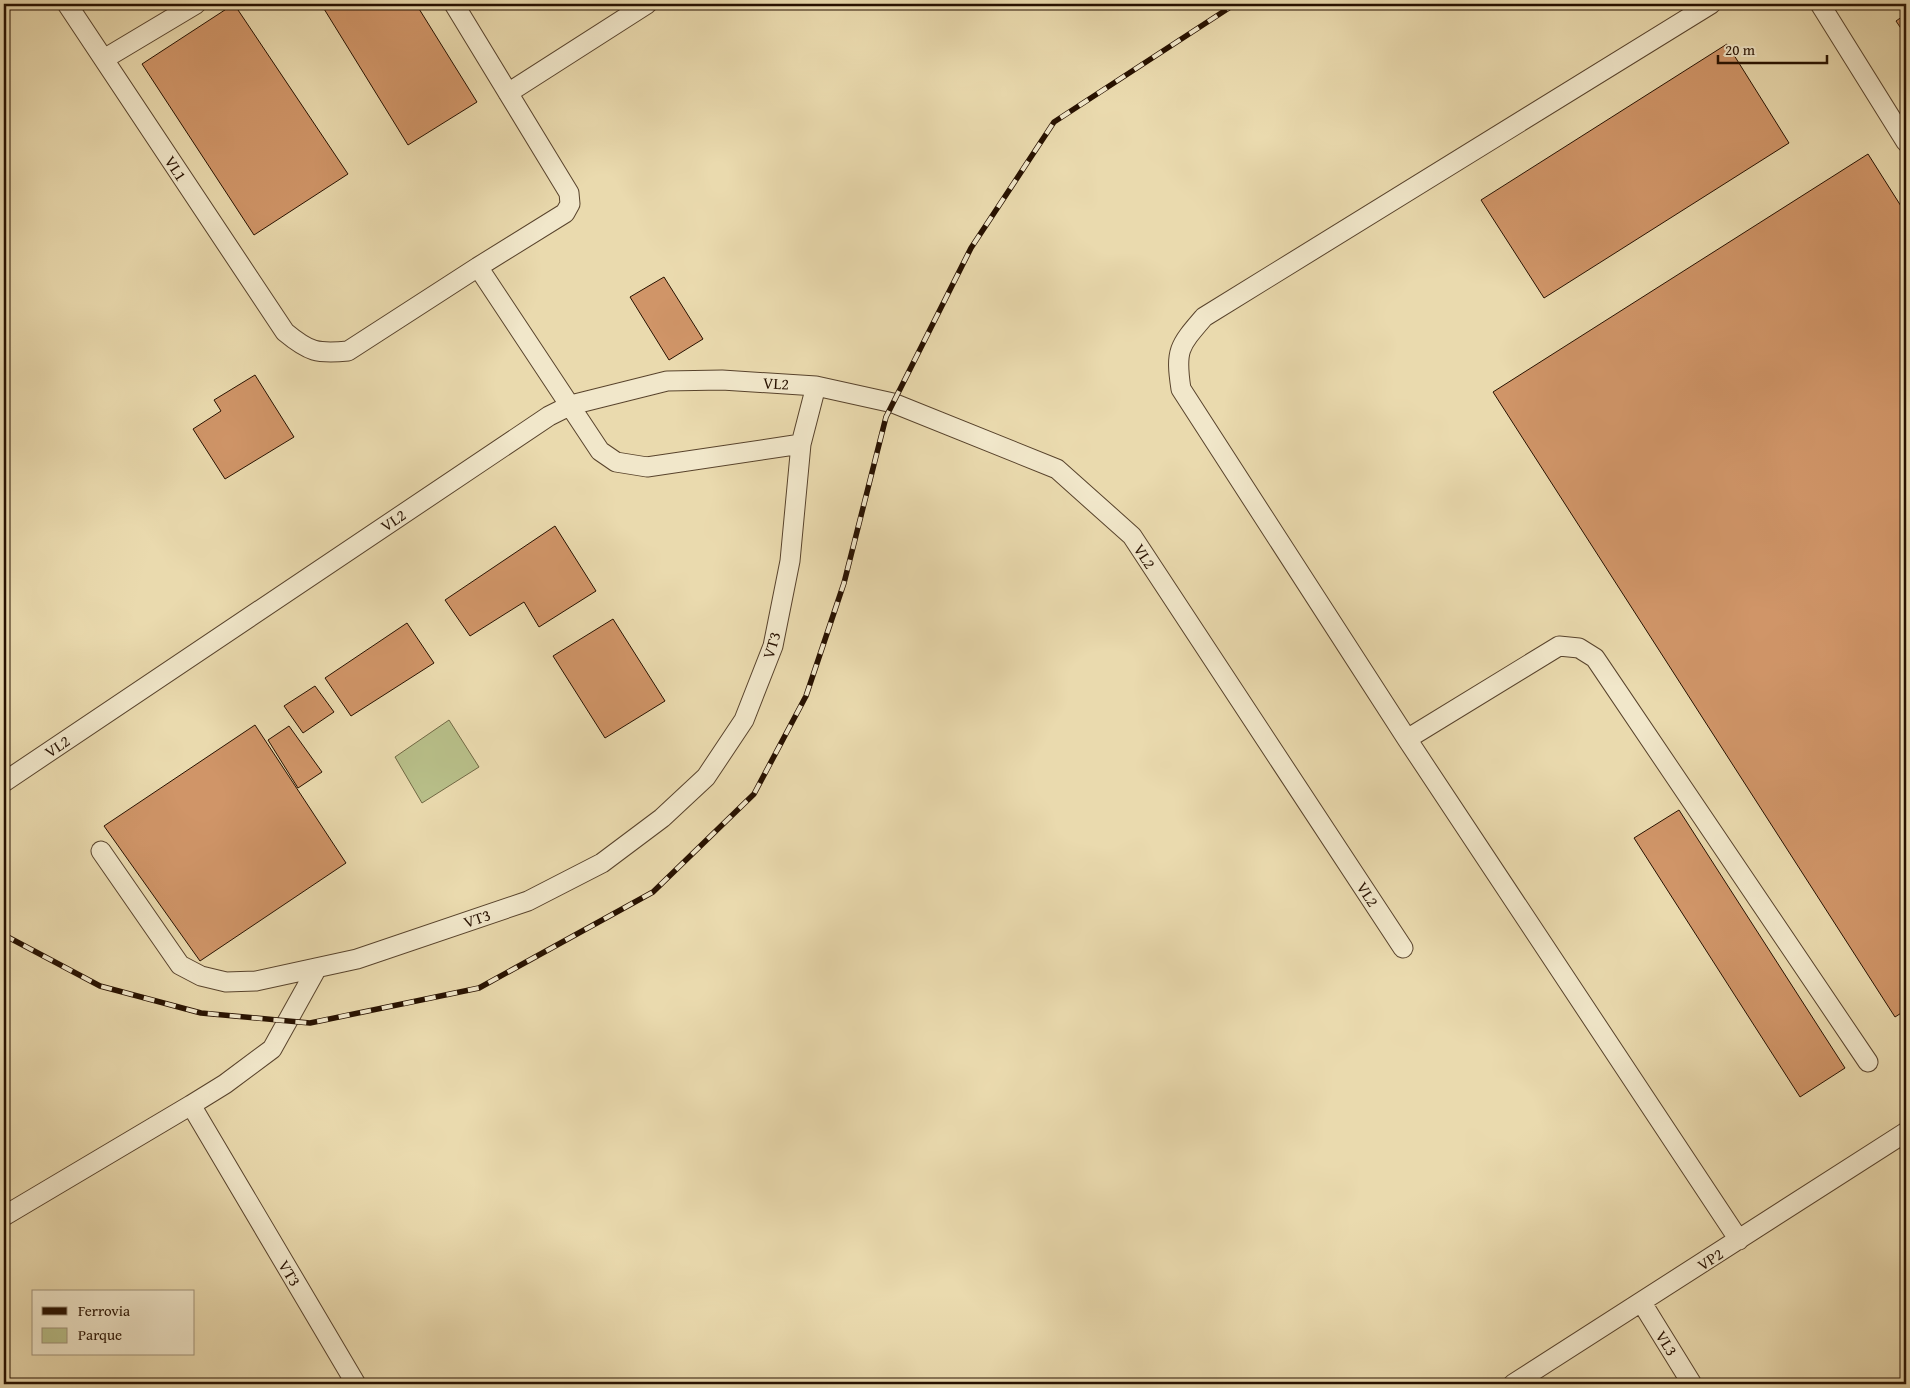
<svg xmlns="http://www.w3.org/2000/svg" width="1910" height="1388" font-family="'Gentium Book Plus',serif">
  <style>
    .green { fill: #b8bf89; stroke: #706844 }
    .building { fill: #d09568; stroke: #271100 }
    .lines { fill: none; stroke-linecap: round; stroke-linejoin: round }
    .lane-casing { stroke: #58432c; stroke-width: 21 }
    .lane { stroke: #f1e7ca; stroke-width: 19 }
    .rail-casing { stroke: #271100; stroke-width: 5.5 }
    .rail { stroke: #f1e7ca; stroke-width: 4; stroke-dasharray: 11; stroke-linecap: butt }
    .labels { text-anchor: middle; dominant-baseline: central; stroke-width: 4; stroke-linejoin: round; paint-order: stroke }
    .street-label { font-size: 16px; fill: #271100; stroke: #f1e7ca }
  </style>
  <rect width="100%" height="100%" fill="#eadaae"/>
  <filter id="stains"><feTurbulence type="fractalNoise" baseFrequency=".004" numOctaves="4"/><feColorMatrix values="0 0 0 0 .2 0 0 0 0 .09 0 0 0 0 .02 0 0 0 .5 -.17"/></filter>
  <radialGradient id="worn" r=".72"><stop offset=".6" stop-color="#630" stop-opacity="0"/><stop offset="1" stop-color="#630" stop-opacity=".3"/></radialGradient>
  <!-- green -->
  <path class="green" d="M449 720 479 767 422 803 395 757Z"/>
  <!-- building -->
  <path class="building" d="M234 4 348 174 254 235 142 64Z
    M321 4H416L477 102 408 145Z
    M1906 14V36L1896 21Z
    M1727 44 1789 143 1544 298 1481 200Z
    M1868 154 1906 214V1010L1895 1017 1493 392Z
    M664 277 703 339 669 360 630 297Z
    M255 375 294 437 225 479 193 429 221 411 214 400Z
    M555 526 596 591 539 627 524 602 470 636 445 600Z
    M613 619 665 701 605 738 553 656Z
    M407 623 434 663 351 716 325 678Z
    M315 686 334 712 303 733 284 706Z
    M255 725 346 863 200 961 104 826Z
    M289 726 322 772 298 788 268 740Z
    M1679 810 1845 1068 1800 1097 1634 838Z"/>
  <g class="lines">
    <!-- lane casing -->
    <g class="lane-casing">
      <path id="lane" d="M67 4 285 332C309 352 317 354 348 351L478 267 600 451 616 462 647 467 801 444
        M454 4 569 193 570 204 565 213 478 267
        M1711 4 1204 317C1179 346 1175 350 1181 389L1407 739 1739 1240
        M1820 4 1906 142
        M104 59 196 4
        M508 93 647 4
        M1407 739 1559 646 1579 648 1595 658 1868 1062
        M4 782 549 416 571 405 667 381 722 380 816 386 893 403 1057 469 1132 536 1403 948
        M101 851 180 965 201 976 226 982 256 981 357 959 528 901 602 863 662 818 706 777 744 720 773 646 790 561 801 444 816 386
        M317 968 272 1049 225 1084 191 1105 356 1384
        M4 1216 191 1105
        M1642 1303 1692 1384
        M1513 1384 1906 1132"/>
    </g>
    <!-- lane -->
    <use href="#lane" class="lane"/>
    <!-- rail casing -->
    <g class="rail-casing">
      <path id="rail" d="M4 935 100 986 201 1013 310 1023 479 988 653 892 754 794 806 696 844 583 886 417 971 248 1054 122 1235 4"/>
    </g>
    <!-- rail -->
    <use href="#rail" class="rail"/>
  </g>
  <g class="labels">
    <!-- street labels -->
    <g class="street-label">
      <text transform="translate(176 168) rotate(57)">VL1</text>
      <text transform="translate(776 383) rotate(3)">VL2</text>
      <text transform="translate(393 520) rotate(-34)">VL2</text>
      <text transform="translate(1145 556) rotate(57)">VL2</text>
      <text transform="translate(771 645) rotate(-74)">VT3</text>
      <text transform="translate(57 746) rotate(-34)">VL2</text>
      <text transform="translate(1368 894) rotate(57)">VL2</text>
      <text transform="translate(477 918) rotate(-19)">VT3</text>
      <text transform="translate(1710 1259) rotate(-33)">VP2</text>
      <text transform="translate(290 1273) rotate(59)">VT3</text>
      <text transform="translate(1667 1343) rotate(58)">VL3</text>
    </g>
  </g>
  <!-- margin -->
  <rect width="1910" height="1388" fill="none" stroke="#eadaae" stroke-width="20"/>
  <rect x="5" y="5" width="1900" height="1378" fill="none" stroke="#271100" stroke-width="2.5"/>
  <rect x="10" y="10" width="1890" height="1368" fill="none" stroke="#271100"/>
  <!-- legend -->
  <rect x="32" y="1290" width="162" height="65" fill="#f1e7ca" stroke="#a09179"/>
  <rect x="42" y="1307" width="25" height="8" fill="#271100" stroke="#a09179"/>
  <text x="78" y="1316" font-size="15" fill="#271100">Ferrovia</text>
  <rect x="42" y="1328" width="25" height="15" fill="#b8bf89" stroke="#a09179"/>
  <text x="78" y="1340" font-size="15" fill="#271100">Parque</text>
  <!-- scale -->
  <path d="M1718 55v8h109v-8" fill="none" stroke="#271100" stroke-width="2.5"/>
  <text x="1725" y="55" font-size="15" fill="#271100" stroke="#f1e7ca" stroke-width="4" paint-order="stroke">20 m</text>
  <rect width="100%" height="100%" filter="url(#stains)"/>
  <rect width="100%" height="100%" fill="url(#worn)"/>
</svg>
